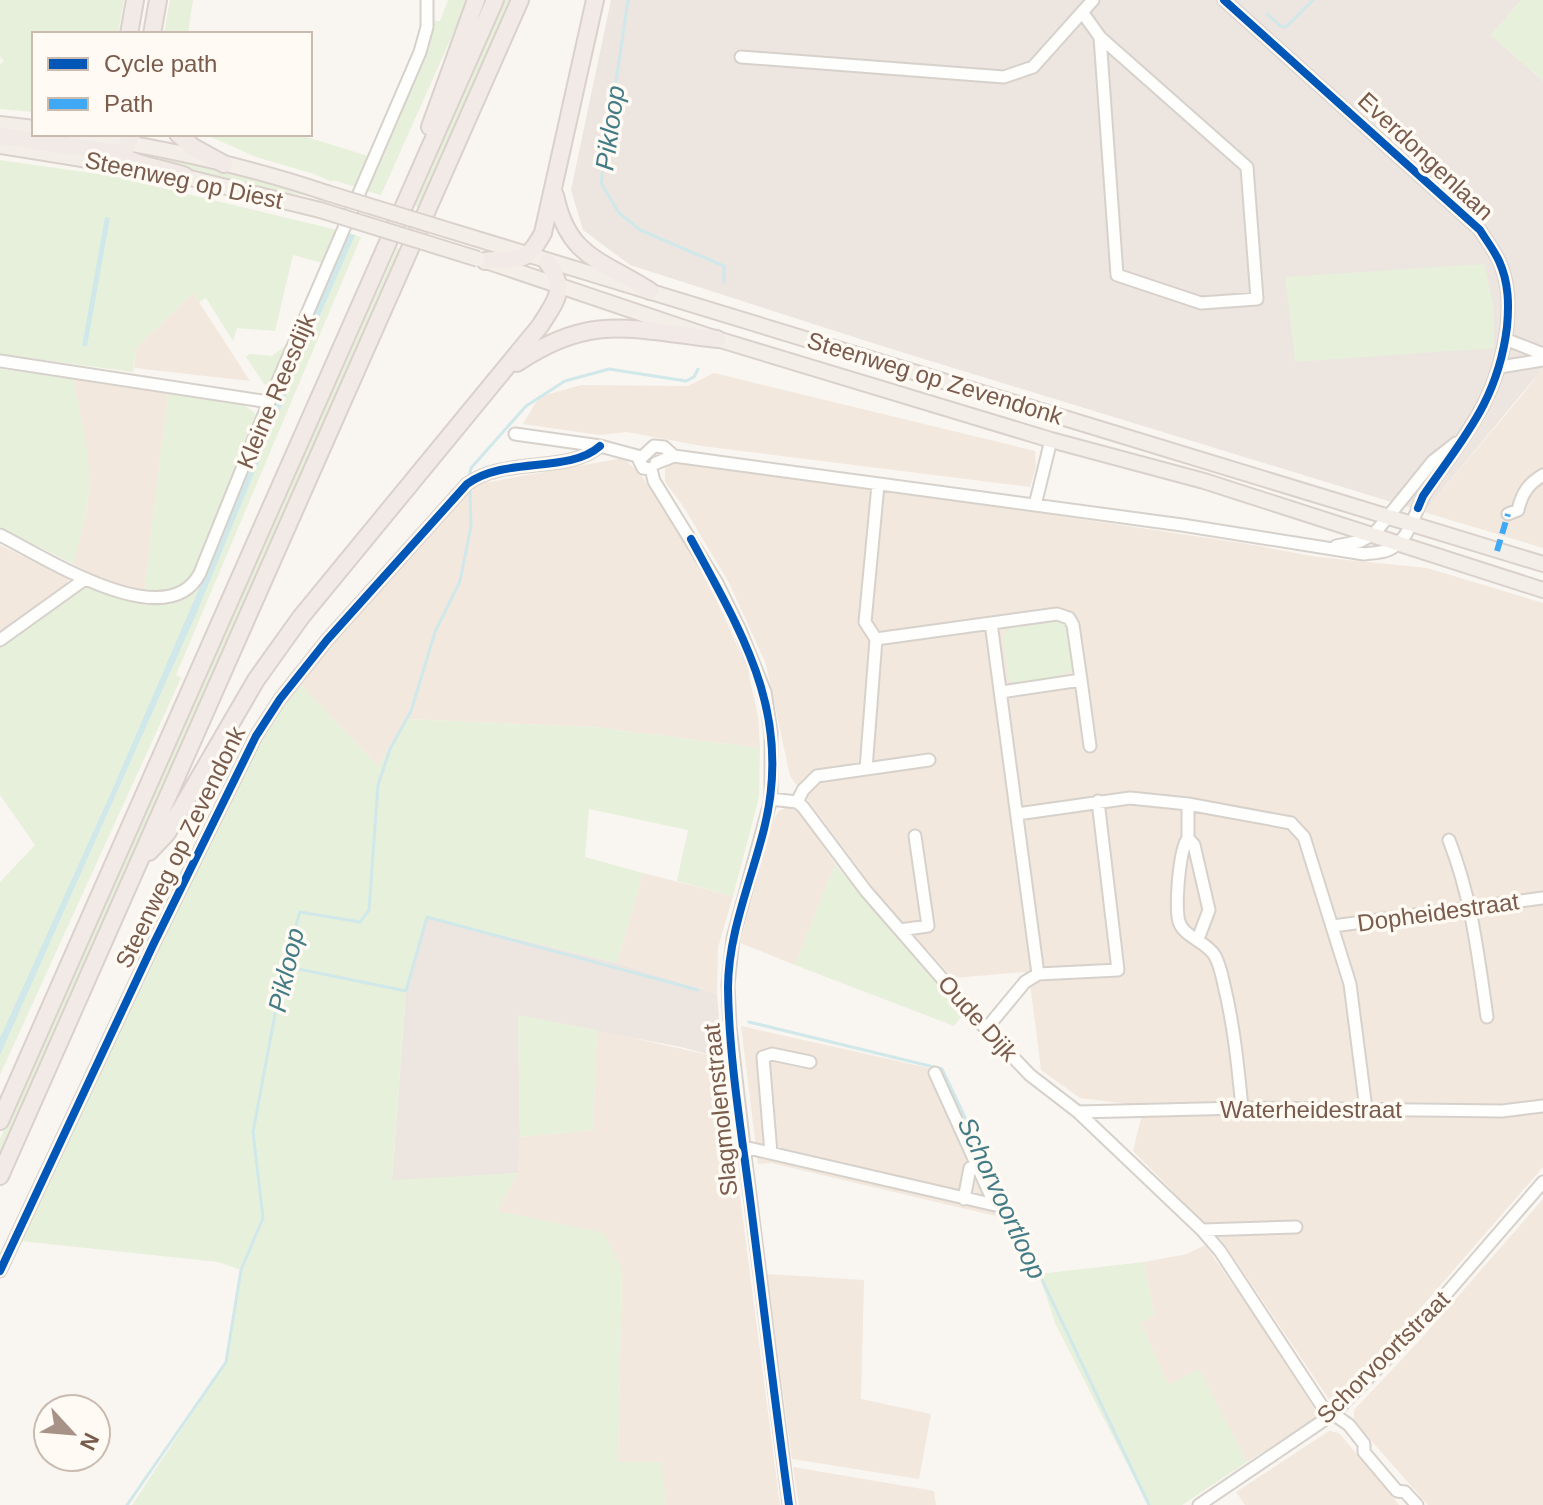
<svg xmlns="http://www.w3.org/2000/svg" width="1543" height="1505" font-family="Helvetica,sans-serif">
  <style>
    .residential { fill: #f2e8de }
    .industrial { fill: #ede5e0 }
    .green { fill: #e7f0db }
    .water { fill: #d0e8ea }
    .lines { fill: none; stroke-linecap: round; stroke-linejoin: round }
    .stream { stroke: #d0e8ea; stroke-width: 3 }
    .minor-casing { stroke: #d7d1cb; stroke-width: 15 }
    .major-casing { stroke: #dad1cc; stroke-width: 18 }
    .highway-casing { stroke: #dad1cc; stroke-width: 20 }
    .minor { stroke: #fefefd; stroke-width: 11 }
    .major { stroke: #f3eee8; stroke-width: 14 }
    .highway { stroke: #f2eae7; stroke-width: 16 }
    .major-bridge-casing { stroke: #dad1cc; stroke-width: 18; stroke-linecap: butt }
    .major-bridge { stroke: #f3eee8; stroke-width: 14 }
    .quiet { stroke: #3fa9f5; stroke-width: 6; stroke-dasharray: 12 6; stroke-linecap: butt }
    .cycleway-casing { stroke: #fffaf3; stroke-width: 13 }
    .cycleway { stroke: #0057b8; stroke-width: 8 }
    .labels { text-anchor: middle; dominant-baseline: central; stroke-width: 7; stroke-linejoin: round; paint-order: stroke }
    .street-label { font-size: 24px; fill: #7a5c4d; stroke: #fffaf3 }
    .water-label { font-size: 26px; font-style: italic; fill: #437c86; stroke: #fffaf3 }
  </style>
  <rect width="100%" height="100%" fill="#f9f5f0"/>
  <!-- residential -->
  <path class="residential" d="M193 293 250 381 134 368 136 348Z
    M1543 368V548L1424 512 1523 394Z
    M714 373 1035 451 1036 467 1030 487 702 446 627 432 600 435 523 424 539 397 581 385 688 386Z
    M73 379 168 394 144 593 115 586 73 564 87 508 89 483 86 447Z
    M623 458 639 472 661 504 691 552 717 601 747 667 758 716 760 748 594 727 407 719 378 766 299 683 454 504 478 484Z
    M681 460 1242 543 1317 557 1427 568 1543 603V1167L1399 1333 1332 1404 1224 1243 1133 1151 1144 1106 1080 1098 1041 1070 1031 991 1025 972 953 978 884 902 790 776 766 664 729 583 683 506 665 482V464Z
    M0 545 69 579 66 585 0 632Z
    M789 806 798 810 835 864 795 965 740 943 773 820 779 811Z
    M643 873 733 896 718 948 717 994 617 963Z
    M741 1026 938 1070 1005 1215 1000 1217 771 1163 758 1164Z
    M597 1030 722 1058 780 1505H666L660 1462 618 1463 622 1269 497 1211 518 1173 520 1137 593 1130Z
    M1543 1199V1505H1428L1354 1421V1410L1419 1341Z
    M1205 1245 1263 1328 1319 1416 1247 1462 1199 1370 1168 1385 1141 1323 1154 1315 1144 1262 1187 1254Z
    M767 1274 864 1280 861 1399 931 1414 919 1479 792 1459Z
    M1329 1431 1339 1433 1399 1505H1245L1236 1492Z
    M793 1467 934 1491 936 1505H799Z"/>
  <!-- industrial -->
  <path class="industrial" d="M611 0H1521L1491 35 1543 81V368L1424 512 882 346 630 265 583 230 571 190Z
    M427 917 617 963 717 994 722 1058 681 1047 518 1016 520 1137 518 1173 392 1181 406 991Z"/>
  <!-- green -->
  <path class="green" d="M0 0H124L118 34H34V112L0 109V64L4 61 0 56Z
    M170 0H193L188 34H164Z
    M448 0H468L381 195 367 191 428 41 432 21H440Z
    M505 0H511L420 207 415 206Z
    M1521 0H1543V81L1491 35Z
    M204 134H297L371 157 359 188 333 180 332 182 314 174 256 157Z
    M135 151 191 161 321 196 323 199 273 190 135 154Z
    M0 160 112 176 341 231 326 264 293 255 275 331 237 328 233 341 206 298 199 302 193 293 136 348 133 372 0 354Z
    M348 233 361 237 176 675 181 678 0 1075V882L35 845 0 795V646L84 587 148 603 182 600 199 589Z
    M397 248 402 249 0 1154V1139Z
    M1484 264 1494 308V348L1295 362 1285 277Z
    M293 332 295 333 271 384 265 385 246 357 250 354 272 356 285 346Z
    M0 369 73 379C79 413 90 449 89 484 88 511 80 538 73 564L0 527Z
    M168 394 241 403 255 413 256 421 196 574 177 591 144 593Z
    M1059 621 1068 627 1073 668C1060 681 1027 687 1009 681L1003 639 1007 629Z
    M299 683 378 766 406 719 594 727 760 748 759 797 733 896 677 881 688 830 589 809 585 857 643 873 617 963 427 917 406 991 392 1180 518 1173 497 1211 604 1233 622 1269 618 1462H661L666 1505H132L226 1362 241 1270 218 1262 21 1241 78 1114 251 756 277 713Z
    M835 864 964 1013 954 1026 795 965Z
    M518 1015 597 1030 593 1130 520 1137Z
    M1144 1262 1154 1315 1141 1323 1168 1385 1199 1369 1247 1462 1182 1505H1148L1055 1323 1039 1274Z"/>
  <!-- water -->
  <path class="water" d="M105 217 110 218 87 346H82Z
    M348 233 355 235 298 366 197 612 0 1055V1038L110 795 199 589Z"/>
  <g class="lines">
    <!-- stream -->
    <path class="stream" d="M628 0 601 183 619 213 640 230 724 266V282
      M1267 14 1280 26 1286 27 1313 0
      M469 477 471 468 526 406 565 381 609 369 686 381 694 377 698 369
      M284 966 406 991 427 917 698 990
      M749 1022 942 1069 1149 1505
      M127 1505 226 1362 241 1270 263 1218 253 1132 284 966 300 912 360 922 369 910 378 785 390 749 411 711 435 632 460 581 471 526 470 488"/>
    <!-- minor casing -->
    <g class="minor-casing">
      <path id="minor" d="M1082 12 1100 37 1247 167 1257 299 1201 303 1117 275 1100 37
        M741 57 1004 77 1033 67 1093 0
        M1505 339 1543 354
        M0 361 269 402
        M1500 367 1543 360
        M515 434 600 446 641 457
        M656 463 674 456 1182 525 1364 554C1371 553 1380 553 1388 550 1411 541 1415 508 1427 490 1466 433 1498 399 1507 327 1509 304 1509 282 1499 261 1494 250 1486 240 1480 230L1224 0
        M651 469 654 481 717 583 740 630 765 692 771 732V799L733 938 728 985 730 1026 744 1147 789 1505
        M651 469 643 468 639 460 654 446 664 447 674 456
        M1035 505 1051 440
        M1508 514 1518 510C1522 493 1528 484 1543 475
        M0 535C43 556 167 638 200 573L269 402 420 52 427 27V0
        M1336 546 1361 541 1374 534 1433 461 1456 443
        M991 623 1038 974
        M876 639 865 622 878 485
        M0 640 85 579
        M1081 680 1090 746
        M866 769 876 639 1057 614 1069 618 1073 625 1081 680 1001 692
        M771 799 797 802 803 807 866 891 986 1029 1030 1075 1078 1112 1202 1230 1220 1251 1322 1406 1349 1425 1364 1444V1452L1397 1491 1405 1492 1417 1505
        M797 802 803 790 817 776 929 760
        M1188 804V838C1179 850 1176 901 1178 917 1180 937 1206 940 1215 956 1220 965 1222 976 1224 985 1234 1026 1238 1067 1242 1108
        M1017 814 1130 798 1188 804 1291 823 1304 837 1350 984 1366 1109
        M1188 838 1194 845 1209 910 1198 939
        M1449 840C1472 899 1478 955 1487 1017
        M1333 926 1543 898
        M900 930 928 926 915 836
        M986 1029 1025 982 1038 974 1118 970 1098 801
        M1078 1112 1242 1108 1502 1111 1543 1106
        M744 1147 995 1205 935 1073
        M771 1153 763 1057 772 1054 810 1062
        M964 1199 970 1168
        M1202 1230 1296 1227
        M0 1271 153 945 256 736 280 699 327 640 467 484C505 456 569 474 600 446
        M1199 1505 1333 1414 1414 1331 1543 1182"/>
    </g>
    <!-- major casing -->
    <g class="major-casing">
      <path id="major" d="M0 124 34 128
        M73 134C158 147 245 165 327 193
        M0 146 138 168
        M174 174 320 210
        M438 227 1543 564
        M486 261 717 339 1051 440 1204 481 1543 590"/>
    </g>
    <!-- highway casing -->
    <g class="highway-casing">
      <path id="highway" d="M129 34 135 0
        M152 34 158 0
        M430 127 476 0
        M178 134 193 147 224 164
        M0 136 118 153C130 165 168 169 185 176
        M118 153 125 149 132 134
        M555 195C568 258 602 260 650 291
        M485 261C518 256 524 268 543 233L595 0
        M517 363C592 312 634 330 717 339
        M149 852 167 833 256 680 301 617 540 326C556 300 568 290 547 262
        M0 1121 495 0
        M0 1176 520 0"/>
    </g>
    <!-- minor -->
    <use href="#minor" class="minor"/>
    <!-- major -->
    <use href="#major" class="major"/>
    <!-- highway -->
    <use href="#highway" class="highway"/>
    <!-- major-bridge casing -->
    <g class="major-bridge-casing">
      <path id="major-bridge" d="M327 193 438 227
        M320 210 478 259"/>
    </g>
    <!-- major-bridge -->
    <use href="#major-bridge" class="major-bridge"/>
    <!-- quiet -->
    <path class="quiet" d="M1497 551 1508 514"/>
    <!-- cycleway casing -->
    <g class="cycleway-casing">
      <path id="cycleway" d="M1224 0 1480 230C1486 240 1494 250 1499 261 1509 283 1509 305 1507 327 1498 401 1463 438 1423 496L1418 508
        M691 539C743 635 793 715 764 829 751 881 728 934 728 988 729 1058 741 1129 750 1199 763 1301 775 1403 789 1505
        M0 1271 153 945 256 736 280 699 327 640 467 484C505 456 569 474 600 446"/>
    </g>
    <!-- cycleway -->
    <use href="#cycleway" class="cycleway"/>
  </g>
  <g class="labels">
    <!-- street labels -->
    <g class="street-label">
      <text transform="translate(1426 156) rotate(43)">Everdongenlaan</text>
      <text transform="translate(184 180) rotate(12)">Steenweg op Diest</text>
      <text transform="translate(935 378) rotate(17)">Steenweg op Zevendonk</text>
      <text transform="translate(276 391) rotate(-67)">Kleine Reesdijk</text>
      <text transform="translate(180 847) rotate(-64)">Steenweg op Zevendonk</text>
      <text transform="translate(1438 912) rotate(-8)">Dopheidestraat</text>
      <text transform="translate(978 1018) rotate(48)">Oude Dijk</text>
      <text x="1311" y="1109">Waterheidestraat</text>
      <text transform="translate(720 1110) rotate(-96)">Slagmolenstraat</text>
      <text transform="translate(1383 1357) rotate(-45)">Schorvoortstraat</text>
    </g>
    <!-- water labels -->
    <g class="water-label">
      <text transform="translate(610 128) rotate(-82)">Pikloop</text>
      <text transform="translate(286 970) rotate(-77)">Pikloop</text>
      <text transform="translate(1002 1198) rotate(65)">Schorvoortloop</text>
    </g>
  </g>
  <!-- legend -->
  <rect x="32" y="32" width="280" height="104" fill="#fffaf3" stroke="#cabbb1" stroke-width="2"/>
  <rect x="48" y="58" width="40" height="12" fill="#0057b8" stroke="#cabbb1" stroke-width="2"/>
  <text x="104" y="72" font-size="24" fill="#7a5c4d">Cycle path</text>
  <rect x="48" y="98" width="40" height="12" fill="#3fa9f5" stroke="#cabbb1" stroke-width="2"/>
  <text x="104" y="112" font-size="24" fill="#7a5c4d">Path</text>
  <!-- north arrow -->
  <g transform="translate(72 1433) rotate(116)"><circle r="38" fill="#fffaf3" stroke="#cabbb1" stroke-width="2"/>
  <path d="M0-6L14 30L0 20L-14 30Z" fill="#a69286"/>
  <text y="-12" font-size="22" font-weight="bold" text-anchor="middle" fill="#7a5c4d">N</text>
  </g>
</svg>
